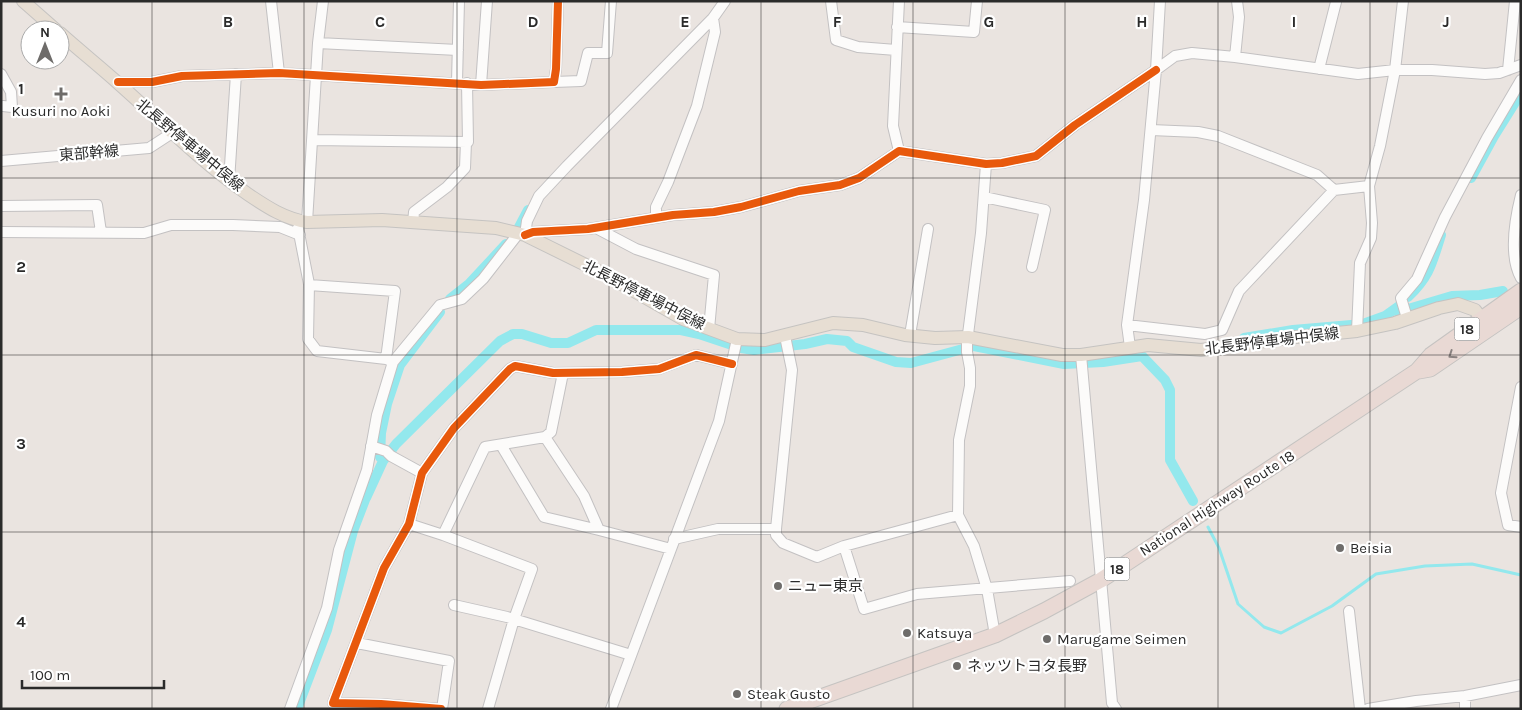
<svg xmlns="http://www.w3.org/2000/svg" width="1522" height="710" font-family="Karla,'Noto Sans JP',sans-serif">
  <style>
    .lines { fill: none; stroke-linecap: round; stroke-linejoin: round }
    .stream { stroke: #93e8ed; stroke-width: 3 }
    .canal { stroke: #93e8ed; stroke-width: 10 }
    .minor-casing { stroke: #c3c1c2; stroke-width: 12 }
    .major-casing { stroke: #c5c3c1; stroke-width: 14 }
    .highway-casing { stroke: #c5c3c1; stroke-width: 17 }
    .minor { stroke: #fcfbfa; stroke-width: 10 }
    .major { stroke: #e7ded3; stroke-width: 12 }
    .highway { stroke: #e9d9d4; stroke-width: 15 }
    .cycleway-casing { stroke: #fff; stroke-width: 11 }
    .cycleway { stroke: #e8590c; stroke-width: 8 }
    .oneway { stroke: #8a8280 }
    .grid { fill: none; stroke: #2b2b2b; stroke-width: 1; stroke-opacity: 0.55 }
    .poi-dot { fill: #6e6c6a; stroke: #fff; stroke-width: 2 }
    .labels { text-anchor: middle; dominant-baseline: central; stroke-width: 4.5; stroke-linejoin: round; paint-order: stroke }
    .shield { fill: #fff; stroke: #6b6b6b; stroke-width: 1 }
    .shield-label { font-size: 14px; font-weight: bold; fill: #2b2b2b }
    .poi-label { font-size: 15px; fill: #2b2b2b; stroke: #fff; text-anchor: start }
    .street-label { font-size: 15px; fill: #2b2b2b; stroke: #fff }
    .grid-label { font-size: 16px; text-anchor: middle; font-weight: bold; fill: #2b2b2b; stroke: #fff; stroke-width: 4.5; stroke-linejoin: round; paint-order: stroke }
  </style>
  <rect width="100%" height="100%" fill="#eae4e0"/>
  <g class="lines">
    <!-- stream -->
    <path class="stream" d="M1208 527 1219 548 1238 604 1264 627 1281 633 1332 606 1376 574 1425 566 1472 564 1521 575"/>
    <!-- canal -->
    <path class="canal" d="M1471 178 1494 136 1521 93
      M519 227 528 210
      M1408 297C1430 276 1432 263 1441 235
      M450 299 469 284 506 244
      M1398 312 1452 296 1480 295 1503 291
      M1244 338 1293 330 1363 324 1385 316 1399 306
      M1142 356 1165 380 1170 390V460L1193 501
      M380 457 381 433 387 404 400 365 440 312
      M366 498 383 461 396 444 500 341 513 334H522L551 343H568L596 330H681L699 334 741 348 754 350 805 344 827 339 847 341 853 347 896 362 911 363 974 346 1064 364 1103 362 1142 356
      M297 709 327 630 353 531 368 492"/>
    <!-- minor casing -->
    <g class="minor-casing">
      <path id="minor" d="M271 1 279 73
        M831 1 836 40 858 47 896 50
        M899 1 893 126 899 151
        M1160 1 1156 70 1175 56 1192 53 1235 57 1358 74 1395 70H1432L1485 74 1499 73 1521 65
        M897 27 974 32 977 1
        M318 43 458 50
        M1235 57 1239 17 1237 1
        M1319 69 1336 2
        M1508 70 1515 1
        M1 74 11 92 12 107 3 106
        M118 82H152L182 76 279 73 481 85 554 82 556 69 558 1
        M457 82 459 1
        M554 82 581 81 588 53H607L611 1
        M481 85 487 1
        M1151 130 1198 132 1218 136 1317 175 1334 190
        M312 140 468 142 467 83
        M1 161 149 148 172 133
        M986 164 981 233 967 342V352L970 368V386L959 440 958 515 974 546 987 589 995 635
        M229 181 236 74
        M1521 195C1515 219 1508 255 1521 278
        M984 197 1045 210 1032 267
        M1 206 97 205 101 232
        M656 218V207L668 182 697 106 715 32 713 18
        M307 222 318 43 323 1
        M413 223 414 212 447 187 465 168 466 142
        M298 228 309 284 308 339 317 351 386 359 393 362
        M596 228 636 249 714 275 709 329
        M1 232 144 233 171 225H233L280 227 300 235
        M525 235 533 232 588 229 673 215 714 212 741 207 799 191 840 185 859 178 899 151 986 164 1002 163 1036 156 1075 125 1156 70
        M525 235 527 221 539 196 567 166 713 18 725 1
        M309 285 395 291 386 359
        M1407 318 1401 298 1417 279 1445 217 1487 138 1521 80
        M1127 325 1205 334 1222 330 1239 291 1334 190 1369 186
        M1357 331 1360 263 1371 238 1372 223 1369 186 1380 146 1395 70 1403 1
        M910 335 928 229
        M1130 347 1127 325 1144 200 1156 70
        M1081 355 1112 703 1116 709
        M1521 387 1501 493 1508 525 1521 527
        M545 437 584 496 599 530 671 549
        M501 445 544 517 599 530
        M371 446 386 451 391 456 422 473
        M409 524 443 535 485 447 545 437 551 432 563 373
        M776 529V535L783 543 817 557 844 546 958 515
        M443 535 532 569 514 619 488 709
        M674 539 718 529H776L792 370 785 336
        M844 546 864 609 917 594 1070 581
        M454 605 507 617 631 655
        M1349 611 1360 709
        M357 643 449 661 442 709
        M290 709 327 608 339 550 367 470 377 415 393 362 440 305 462 299 483 279 518 234
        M441 709 381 704 333 703 384 568 409 524 422 473 454 428 510 369 515 366 553 373 622 372 659 369 696 355 732 364
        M611 709 719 421 737 339
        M1368 709 1416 701 1465 696 1521 685
        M1465 709V696"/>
    </g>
    <!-- major casing -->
    <g class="major-casing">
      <path id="major" d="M23 1 56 30
        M60 33C79 50 99 66 118 83 161 121 201 162 249 195 267 207 285 219 307 222L382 220 496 228 525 235 606 275 683 319 737 339 765 340 833 323 863 325 905 335 935 338 968 337 1062 355H1081L1148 345 1201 350 1296 337 1357 331 1395 323 1439 308 1458 304 1475 310 1487 326"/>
    </g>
    <!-- highway casing -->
    <g class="highway-casing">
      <path id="highway" d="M1419 371 1430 369 1521 307
        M787 709 995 635 1044 611 1101 580 1417 371 1431 355 1521 291"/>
    </g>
    <!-- minor -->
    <use href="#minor" class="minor"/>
    <!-- major -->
    <use href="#major" class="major"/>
    <!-- highway -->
    <use href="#highway" class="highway"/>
    <!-- cycleway casing -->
    <g class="cycleway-casing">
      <path id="cycleway" d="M118 82H152L182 76 279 73 481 85 554 82 556 69 558 1
        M525 235 533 232 588 229 673 215 714 212 741 207 799 191 840 185 859 178 899 151 986 164 1002 163 1036 156 1075 125 1156 70
        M441 709 381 704 333 703 384 568 409 524 422 473 454 428 510 369 515 366 553 373 622 372 659 369 696 355 732 364"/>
    </g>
    <!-- cycleway -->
    <use href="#cycleway" class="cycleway"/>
  </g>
  <!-- one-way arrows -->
  <defs><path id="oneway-chevron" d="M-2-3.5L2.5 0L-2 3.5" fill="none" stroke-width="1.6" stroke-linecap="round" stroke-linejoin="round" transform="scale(1.25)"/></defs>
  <use class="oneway" href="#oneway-chevron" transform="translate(1452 355) rotate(146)"/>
  <!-- grid -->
  <path class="grid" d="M152 1V709M304 1V709M457 1V709M609 1V709M761 1V709M913 1V709M1065 1V709M1218 1V709M1370 1V709M1 178H1521M1 355H1521M1 532H1521"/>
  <!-- markers -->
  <g class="poi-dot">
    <path d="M58.5 86.5h5v5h5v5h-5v5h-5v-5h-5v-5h5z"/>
    <circle cx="1340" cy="548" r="5"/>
    <circle cx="778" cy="586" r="5"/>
    <circle cx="907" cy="633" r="5"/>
    <circle cx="1047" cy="639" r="5"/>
    <circle cx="957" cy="666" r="5"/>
    <circle cx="737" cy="694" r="5"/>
  </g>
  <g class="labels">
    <!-- shield labels -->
    <g class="shield">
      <rect x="1454.5" y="317.5" width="25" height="23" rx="4"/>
      <rect x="1104.5" y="557.5" width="25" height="23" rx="4"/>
    </g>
    <g class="shield-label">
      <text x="1467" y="329">18</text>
      <text x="1117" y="569">18</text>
    </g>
    <!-- poi labels -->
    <g class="poi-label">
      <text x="61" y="111" text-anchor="middle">Kusuri no Aoki</text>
      <text x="1350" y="548">Beisia</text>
      <text x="788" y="586">ニュー東京</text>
      <text x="917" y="633">Katsuya</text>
      <text x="1057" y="639">Marugame Seimen</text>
      <text x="967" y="666">ネッツトヨタ長野</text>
      <text x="747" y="694">Steak Gusto</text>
    </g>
    <!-- street labels -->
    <g class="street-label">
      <text transform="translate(190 145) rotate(40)">北長野停車場中俣線</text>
      <text transform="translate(89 153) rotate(-5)">東部幹線</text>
      <text transform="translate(644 295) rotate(27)">北長野停車場中俣線</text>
      <text transform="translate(1272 341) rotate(-7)">北長野停車場中俣線</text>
      <text transform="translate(1217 503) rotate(-33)">National Highway Route 18</text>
    </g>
  </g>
  <g class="grid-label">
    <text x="228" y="27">B</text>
    <text x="380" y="27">C</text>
    <text x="533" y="27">D</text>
    <text x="685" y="27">E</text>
    <text x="837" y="27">F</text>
    <text x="989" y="27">G</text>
    <text x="1142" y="27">H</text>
    <text x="1294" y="27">I</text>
    <text x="1446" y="27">J</text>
    <text x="21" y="94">1</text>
    <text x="21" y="272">2</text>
    <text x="21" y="449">3</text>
    <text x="21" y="627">4</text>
  </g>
  <!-- border -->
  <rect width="1522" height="710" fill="none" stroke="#2b2b2b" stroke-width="5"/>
  <!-- north arrow -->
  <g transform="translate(45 45)"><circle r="24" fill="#ffffff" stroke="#aaaaaa"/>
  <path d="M0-4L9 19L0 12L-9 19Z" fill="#6e6c6a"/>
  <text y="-8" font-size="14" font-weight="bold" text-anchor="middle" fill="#2b2b2b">N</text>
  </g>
  <!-- scale -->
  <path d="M22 680v8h142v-8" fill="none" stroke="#2b2b2b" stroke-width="2.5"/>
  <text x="30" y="680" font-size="15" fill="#2b2b2b" stroke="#ffffff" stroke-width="4" paint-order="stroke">100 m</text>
</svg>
